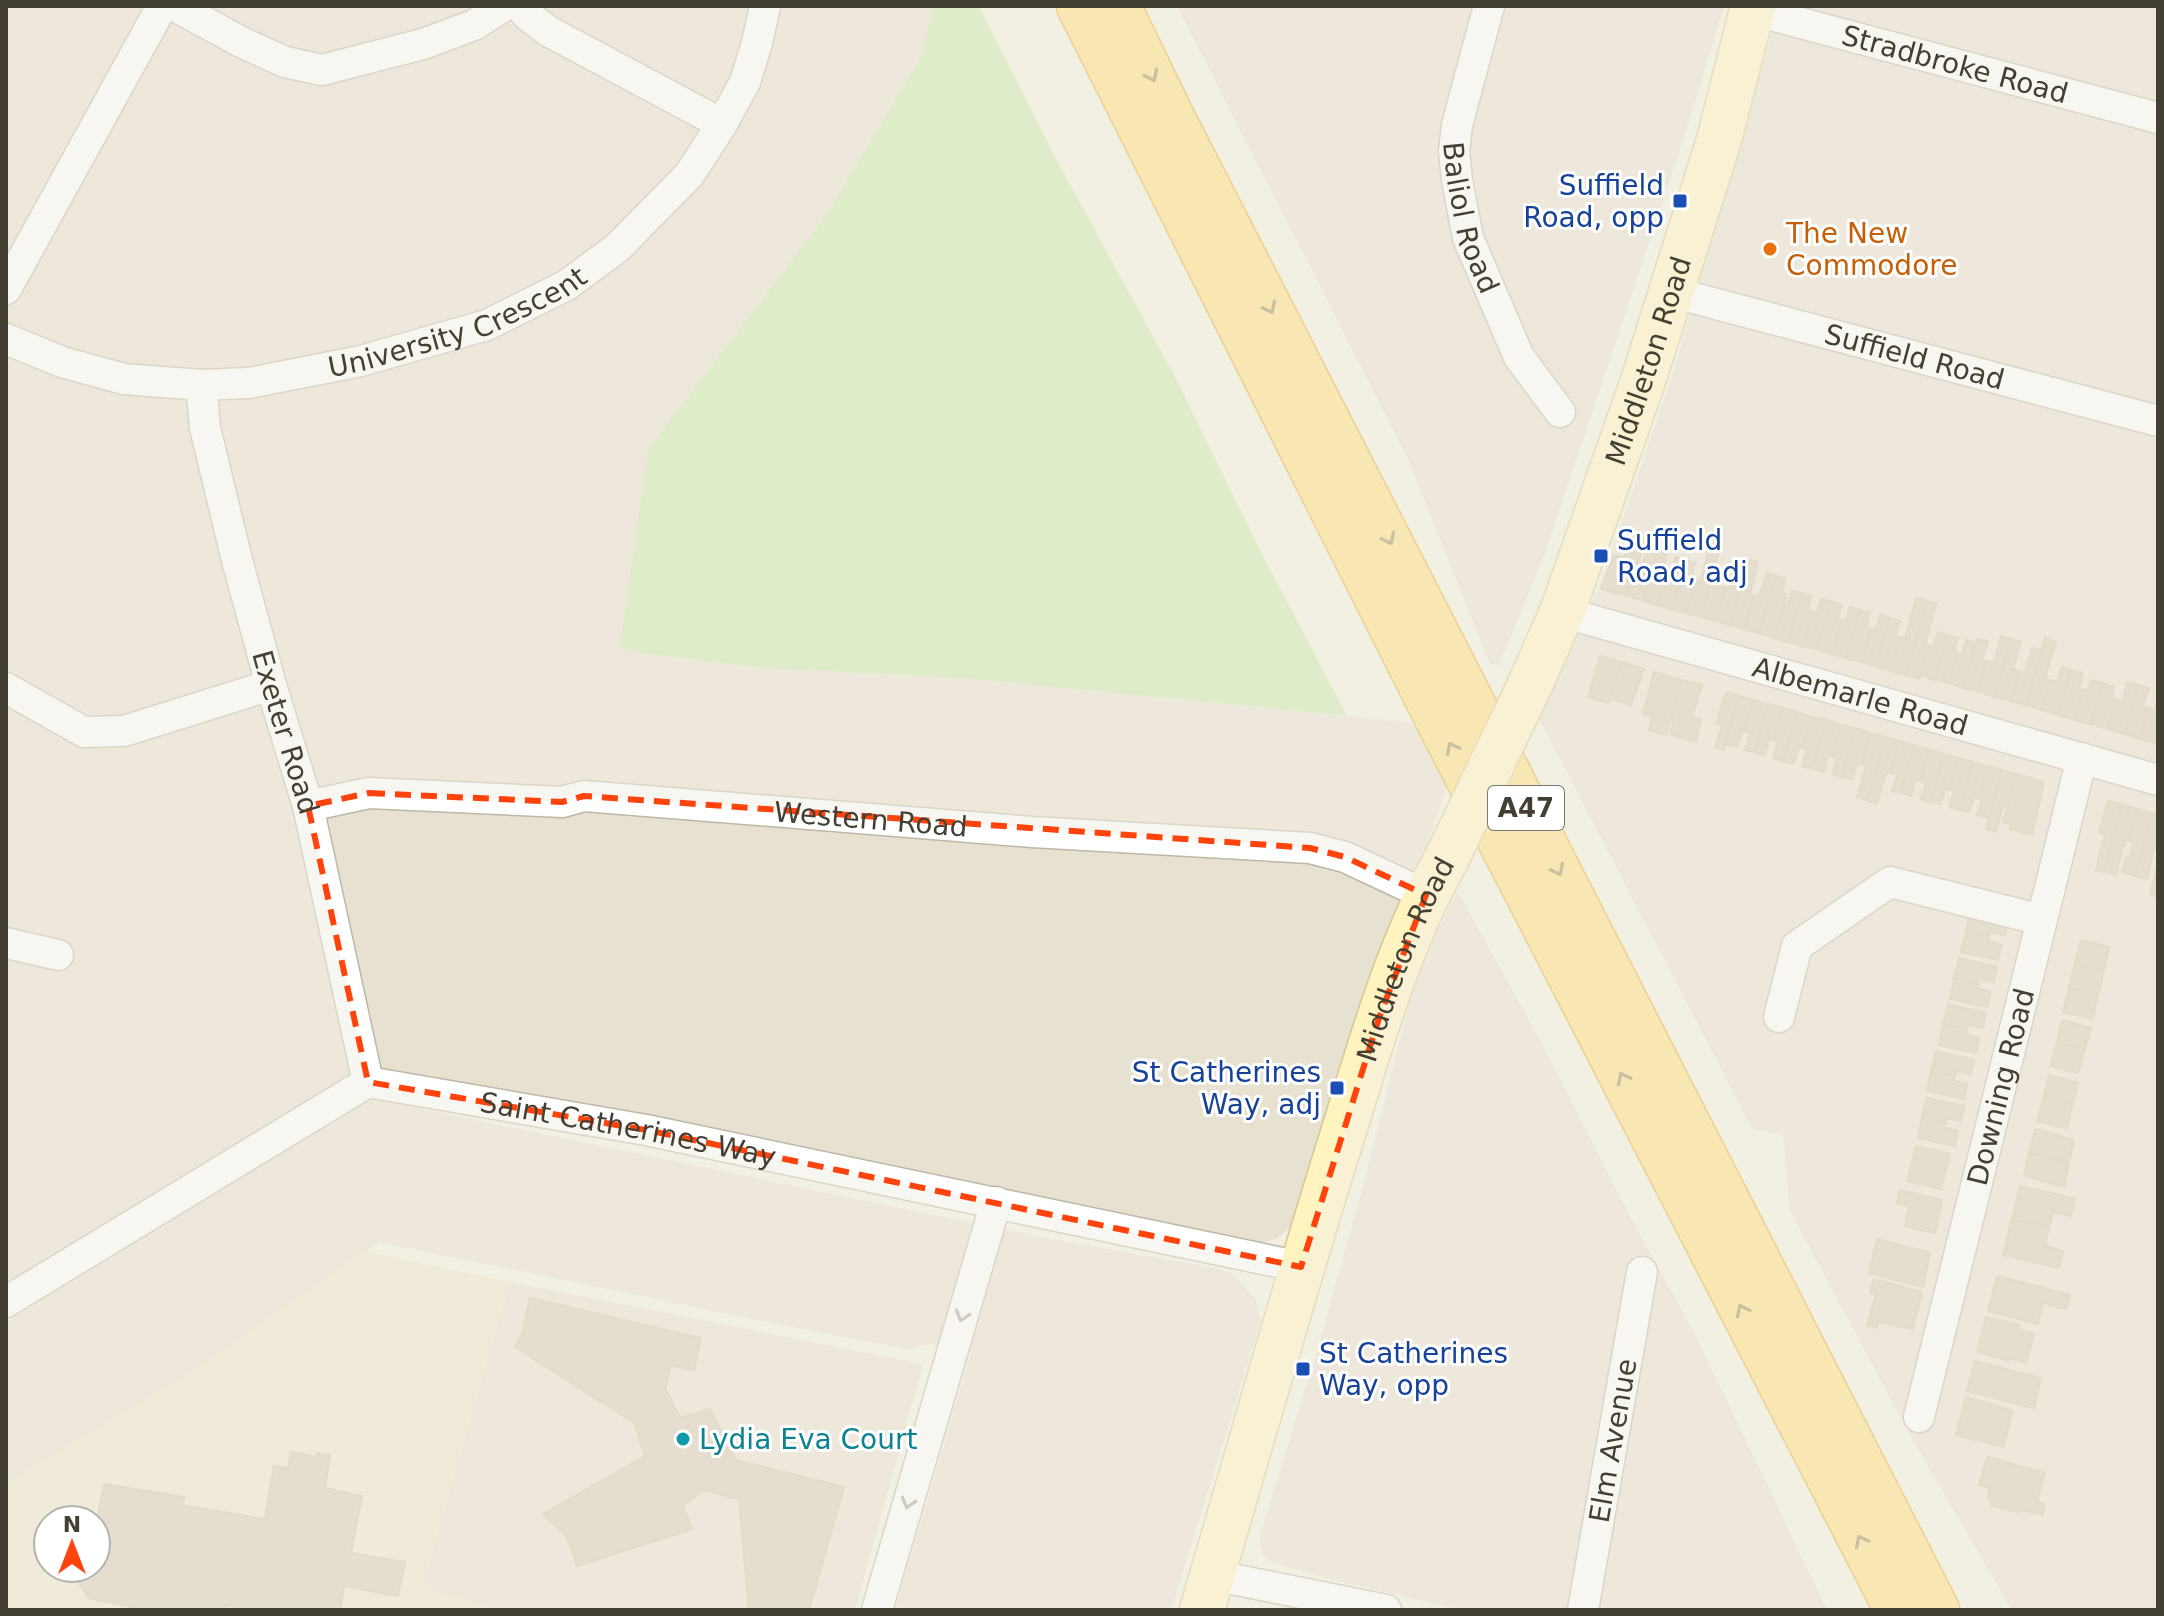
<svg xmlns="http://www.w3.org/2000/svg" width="2164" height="1616" font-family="'DejaVu Sans',sans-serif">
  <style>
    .residential { fill: #e6e1d1 }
    .education { fill: #ece5cd; fill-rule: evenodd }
    .green { fill: #c8e8aa }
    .building { fill: #d4cbb8; stroke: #cfc4ac; stroke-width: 2 }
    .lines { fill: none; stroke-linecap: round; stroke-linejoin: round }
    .minor-casing { stroke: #beb7a6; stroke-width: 33 }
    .secondary-casing { stroke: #d4c792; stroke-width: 47 }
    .trunk-casing { stroke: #e1ac2f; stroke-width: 47 }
    .minor { stroke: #fff; stroke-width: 30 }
    .secondary { stroke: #fff4c0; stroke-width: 44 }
    .trunk { stroke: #ffde78; stroke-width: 44 }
    .secondary-bridge-casing { stroke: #d4c792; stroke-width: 47; stroke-linecap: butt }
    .secondary-bridge { stroke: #fff4c0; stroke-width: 44 }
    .oneway { stroke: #988752 }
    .oneway2 { stroke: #a29f99 }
    .marked { fill: none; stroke: #ff430d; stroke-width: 6; stroke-dasharray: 16 10; stroke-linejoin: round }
    .transit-dot { fill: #1a4fb4; stroke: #fff; stroke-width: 3 }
    .food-dot { fill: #e8710a; stroke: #fff; stroke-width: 3 }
    .culture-dot { fill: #0f9aa8; stroke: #fff; stroke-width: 3 }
    .labels { text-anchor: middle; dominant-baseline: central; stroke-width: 6; stroke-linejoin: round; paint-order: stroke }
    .shield { fill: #fff; stroke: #7c7970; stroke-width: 2 }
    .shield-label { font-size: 26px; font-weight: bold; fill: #443f33 }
    .street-label { font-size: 28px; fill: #443f33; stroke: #fff }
    .transit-label { font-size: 28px; fill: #164399; stroke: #fff; text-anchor: end }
    .food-label { font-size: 28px; fill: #c56008; stroke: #fff; text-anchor: start }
    .culture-label { font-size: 28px; fill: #0d838f; stroke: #fff; text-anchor: start }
  </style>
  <rect width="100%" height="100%" fill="#f2efe3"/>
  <!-- residential -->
  <path class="residential" d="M6 6H934L919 60 826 215 648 449 621 645 634 652 761 668 961 678 1414 723 1447 785 1424 854 1371 976 1305 1203 1296 1222 1278 1238 1255 1245 396 1070 373 1072 6 1291Z
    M1177 6H1724L1682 144 1544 556 1498 667 1490 664 1408 459Z
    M1780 6H2158V1610H2012L1912 1439 1790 1211 1783 1134 1753 1130 1538 717 1570 644 1597 593 1674 371 1711 235Z
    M1458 892 1539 1038 1617 1192 1695 1334 1827 1610H1461L1331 1579 1269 1562 1260 1549V1535L1316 1355 1365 1179 1415 980 1430 945Z
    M368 1100H379L1040 1237 1220 1269 1234 1275 1256 1300 1261 1320 1171 1610H895L971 1353 930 1344 908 1349 812 1331 379 1242 201 1366 6 1483V1322Z
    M510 1282 923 1364 855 1610H497L434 1591 425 1579 427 1568Z"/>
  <!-- education -->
  <path class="education" d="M364 1251 510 1282 425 1579 434 1591 497 1610H6V1483L201 1366ZM48 1520H96V1568H48Z"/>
  <!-- green -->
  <path class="green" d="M934 6H979L1056 159 1175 377 1263 556 1347 716 961 678 761 668 634 652 620 646 648 449 826 215 919 60Z"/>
  <!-- building -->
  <path class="building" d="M1630 536 1645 540 1628 596 1601 589 1614 555 1624 558Z
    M1647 549 1657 552 1644 601 1628 596 1638 562 1643 563Z
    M1709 549 1719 552 1701 617 1686 613 1696 579 1701 580Z
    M1657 552 1667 554 1663 569 1668 571 1657 605 1644 601Z
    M1676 557 1686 560 1672 609 1657 605 1668 571H1671Z
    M1686 560 1695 563 1691 577 1696 579 1686 613 1672 609Z
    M1749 560 1758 562 1750 594 1754 595 1744 629 1730 625Z
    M1715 568 1725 571 1721 586 1725 587 1716 621 1701 617Z
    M1767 573 1776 576 1759 633 1744 629 1754 595 1759 596Z
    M1733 574 1744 577 1730 625 1716 621 1725 587 1729 588Z
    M1776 576 1785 578 1782 593 1787 594 1774 638 1759 633Z
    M1792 591 1802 593 1788 642 1774 638 1784 604 1788 605Z
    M1802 593 1812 596 1808 610 1812 612 1803 646 1788 642Z
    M1916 598 1927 601 1906 675 1891 671 1900 637 1905 638Z
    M1821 599 1831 601 1817 649 1803 646 1812 612 1817 613Z
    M1831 601 1842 605 1837 619 1842 620 1832 654 1817 649Z
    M1927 601 1936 604 1925 644 1928 645 1919 679 1906 675Z
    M1850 607 1860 610 1846 658 1832 654 1842 620 1846 621Z
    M1860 610 1870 613 1866 627 1871 629 1862 662 1846 658Z
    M1880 615 1890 618 1876 666 1862 662 1871 629 1875 630Z
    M1890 618 1900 621 1896 635 1900 637 1891 671 1876 666Z
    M1938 632 1948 635 1935 680 1920 675 1928 645 1933 647Z
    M1948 635 1958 638 1954 652 1957 653 1949 683 1935 680Z
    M2001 636 2011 639 1995 697 1977 691 1986 661 1994 663Z
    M2045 638 2056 642 2045 678 2050 680 2042 710 2026 705Z
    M1977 639 1988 641 1982 661H1986L1977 691 1963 688Z
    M2011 639 2021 642 2013 669 2020 671 2011 701 1995 697Z
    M1966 640 1976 643 1963 688 1949 683 1957 653 1962 655Z
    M2032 648 2042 651 2026 705 2011 701 2020 671 2025 672Z
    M1600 656 1621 662 1608 703 1588 697Z
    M1621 662 1644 669 1631 705 1609 698Z
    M2062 667 2071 670 2058 715 2042 710 2050 680 2057 682Z
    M2071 670 2083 673 2079 688 2083 689 2075 720 2058 715Z
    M1654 672 1682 680 1666 735 1649 730 1652 717 1643 714Z
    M1682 680 1702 685 1692 717 1701 719 1696 742 1670 734 1674 720 1671 719Z
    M2091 680 2103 683 2091 724 2075 720 2083 689 2088 691Z
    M2127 682 2138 685 2125 734 2108 729 2116 699 2123 700Z
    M2103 683 2114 687 2112 697 2116 699 2108 729 2091 724Z
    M2138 685 2149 688 2143 706 2148 708 2140 739 2125 734Z
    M1726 692 1739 696 1724 750 1715 747 1722 725 1716 724Z
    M1739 696 1753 700 1744 732 1742 731 1737 747 1725 744Z
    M2158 698V744L2140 739 2148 708 2155 710Z
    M1753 700 1768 704 1754 752 1745 750 1750 733 1744 732Z
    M1768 704 1783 708 1773 740 1769 739 1765 755 1754 752Z
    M1783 708 1797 712 1783 761 1773 758 1778 741 1773 740Z
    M1797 712 1812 717 1803 748 1799 747 1794 764 1783 761Z
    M1812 717 1827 720 1812 769 1802 766 1807 750 1803 748Z
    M1827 720 1841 725 1831 756 1828 755 1824 772 1812 769Z
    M1841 725 1855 728 1842 777 1833 774 1837 758 1831 756Z
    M1855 728 1870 733 1862 765 1857 764 1852 780 1842 777Z
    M1870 733 1885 737 1868 801 1857 797 1866 766 1862 765Z
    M1885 737 1899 741 1891 773 1886 772 1877 804 1868 801Z
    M1899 741 1914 745 1900 793 1892 791 1897 775 1891 773Z
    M1914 745 1929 750 1920 781 1916 780 1911 796 1900 793Z
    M1929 750 1944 754 1931 802 1921 799 1926 783 1920 781Z
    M1944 754 1958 758 1949 790 1945 788 1941 804 1931 802Z
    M1958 758 1973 762 1960 810 1949 807 1954 791 1949 790Z
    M1973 762 1987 766 1979 798 1974 797 1969 812 1960 810Z
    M1987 766 2002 770 1989 818 1977 815 1982 799 1979 798Z
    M2002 770 2016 774 2007 806 2003 805 1996 832 1986 829Z
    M2016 774 2044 782 2032 835 2010 829 2011 824 2003 822Z
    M2108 801 2122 804 2104 872 2096 870 2105 834 2099 832Z
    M2122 804 2137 809 2129 841 2125 840 2116 875 2104 872Z
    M2137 809 2152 813 2135 876 2122 872 2126 856 2130 857 2134 842 2129 841Z
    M2152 813 2158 815V849L2154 848 2147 879 2135 876Z
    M2158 864V897L2150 894Z
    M1970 911 2008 920 2005 935 1990 932 1989 937 1966 931Z
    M1966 931 1989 937 1988 941 2002 945 1998 960 1961 952Z
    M2081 940 2109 947 2104 970 2075 963Z
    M1959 958 1997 967 1994 982 1979 979 1978 984 1954 978Z
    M2075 963 2104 970 2098 994 2069 988Z
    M1954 978 1978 984 1977 988 1991 992 1987 1007 1950 999Z
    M2069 988 2098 994 2093 1019 2063 1012Z
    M1948 1004 1986 1013 1983 1028 1968 1025 1967 1030 1943 1024Z
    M2062 1020 2091 1028 2085 1049 2057 1042Z
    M1943 1024 1967 1030 1966 1034 1980 1038 1976 1053 1939 1045Z
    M2057 1042 2085 1049 2078 1073 2051 1066Z
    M1936 1051 1974 1060 1971 1075 1956 1071 1955 1076 1931 1071Z
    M1931 1071 1955 1076 1954 1081 1967 1084 1964 1099 1927 1091Z
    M2049 1075 2078 1083 2073 1103 2044 1096Z
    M2044 1096 2073 1103 2067 1128 2037 1121Z
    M1927 1098 1965 1106 1961 1121 1947 1118 1946 1123 1922 1117Z
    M1922 1117 1946 1123 1944 1127 1958 1131 1955 1146 1918 1138Z
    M2035 1129 2074 1140 2069 1162 2029 1153Z
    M1916 1146 1950 1154 1941 1189 1907 1181Z
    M2029 1153 2069 1162 2064 1187 2024 1176Z
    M2020 1186 2075 1199 2071 1216 2053 1212 2049 1227 2012 1219Z
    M1900 1190 1942 1200 1935 1233 1905 1226 1909 1206 1897 1203Z
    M2012 1219 2049 1227 2045 1246 2063 1251 2059 1268 2003 1255Z
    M1877 1239 1930 1253 1923 1287 1869 1273Z
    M1997 1276 2070 1295 2066 1309 2043 1303 2038 1324 1988 1311Z
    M1874 1279 1922 1292 1913 1329 1878 1322 1877 1328 1867 1325 1876 1294 1870 1293Z
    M530 1298 701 1338 694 1370 671 1365 665 1388 680 1418 710 1409 736 1460 844 1487 809 1610H749L739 1499 703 1490 683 1506 692 1529 577 1566 567 1537 543 1514 645 1456 634 1423 515 1347 523 1331Z
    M1986 1317 2019 1325 2018 1329 2034 1334 2026 1363 2010 1358 2009 1361 1977 1352Z
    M1975 1361 2041 1378 2034 1408 1967 1391Z
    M1966 1397 2013 1411 2003 1447 1956 1435Z
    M291 1452 317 1457 318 1453 330 1455 325 1488 362 1496 351 1553 405 1562 398 1596 344 1586 340 1610H252L227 1605 226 1610H145L89 1598 68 1568H96V1527L104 1484 184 1497 182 1505 265 1519 274 1466 288 1468Z
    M1987 1457 2045 1473 2037 1502 2044 1504 2043 1515 2019 1509 2018 1512 1991 1505 1992 1501 1988 1499 1990 1488 1979 1485Z"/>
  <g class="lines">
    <!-- minor casing -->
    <g class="minor-casing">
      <g id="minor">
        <path d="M175 6 241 42 285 62 322 70 423 44 474 25 504 6"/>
        <path d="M520 6 527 15 548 31 722 124"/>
        <path id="s1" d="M1489 6 1457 125 1454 151 1457 180 1468 238 1519 357 1560 412"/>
        <path id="s2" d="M1752 10 2158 118"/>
        <path d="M6 289 162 6"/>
        <path id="s3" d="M1671 292 2158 421"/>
        <path id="s4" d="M6 339 62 362 124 379 201 385 249 383 361 361 487 325 567 285 617 248 689 175 722 124 745 82 757 43 765 6"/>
        <path id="s5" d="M201 385 205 428 237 560 271 685 308 806 368 1082"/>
        <path id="s6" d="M1562 612 2158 780"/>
        <path d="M6 688 84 732 124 731 271 685"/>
        <path id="s7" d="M308 806 369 793 562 802 584 796 1032 832 1310 848 1345 857 1426 895"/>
        <path d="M6 943 58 955"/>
        <path d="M1779 1017 1797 946 1890 882 2042 920"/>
        <path id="s8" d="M6 1302 368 1082 646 1130 1301 1267"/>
        <path id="s9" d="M1919 1417 2082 758"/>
        <path d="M1212 1575 1386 1610"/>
        <path d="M877 1610 996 1202"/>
        <path id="s10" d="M1583 1610 1642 1272"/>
      </g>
    </g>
    <!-- secondary casing -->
    <g class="secondary-casing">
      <g id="secondary">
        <path id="s11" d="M1528 689 1562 612 1643 381 1719 140 1753 6"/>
        <path id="s12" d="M1202 1610C1248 1454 1292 1296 1341 1140 1371 1044 1397 947 1447 858"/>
      </g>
    </g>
    <!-- trunk casing -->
    <g class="trunk-casing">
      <path id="trunk" d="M1079 6 1442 728 1897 1610
        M1118 6 1171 115 1937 1610"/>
    </g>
    <!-- minor -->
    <use href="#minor" class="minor"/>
    <!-- secondary -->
    <use href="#secondary" class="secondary"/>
    <!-- trunk -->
    <use href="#trunk" class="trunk"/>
    <!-- secondary-bridge casing -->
    <g class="secondary-bridge-casing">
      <path id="secondary-bridge" d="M1447 858 1528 689"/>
    </g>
    <!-- secondary-bridge -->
    <use href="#secondary-bridge" class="secondary-bridge"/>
  </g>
  <!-- one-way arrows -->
  <defs><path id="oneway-chevron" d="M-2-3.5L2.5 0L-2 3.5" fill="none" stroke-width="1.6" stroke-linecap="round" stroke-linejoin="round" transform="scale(2)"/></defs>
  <g class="oneway">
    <use href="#oneway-chevron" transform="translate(1152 76) rotate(64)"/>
    <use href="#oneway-chevron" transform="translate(1270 308) rotate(63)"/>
    <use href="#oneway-chevron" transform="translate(1389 539) rotate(63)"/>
    <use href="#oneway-chevron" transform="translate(1452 748) rotate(-117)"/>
    <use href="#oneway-chevron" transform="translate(1558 870) rotate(63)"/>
    <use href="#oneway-chevron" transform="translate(1623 1078) rotate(-117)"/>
    <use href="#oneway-chevron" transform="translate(1742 1310) rotate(-117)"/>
    <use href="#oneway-chevron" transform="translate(1861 1541) rotate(-117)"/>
  </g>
  <g class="oneway2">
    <use href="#oneway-chevron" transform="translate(962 1316) rotate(107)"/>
    <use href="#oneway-chevron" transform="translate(908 1503) rotate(106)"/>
  </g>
  <!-- marked area -->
  <path d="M0 0H2164V1616H0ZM369 793 562 802 584 796 1310 848 1345 857 1426 895 1379 1018 1301 1267 646 1130 368 1082 308 806Z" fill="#f2efe3" fill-opacity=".55" fill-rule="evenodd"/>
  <path class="marked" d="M369 793 562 802 584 796 1310 848 1345 857 1426 895 1379 1018 1301 1267 646 1130 368 1082 308 806Z"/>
  <!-- markers -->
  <g class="transit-dot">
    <rect x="1672" y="193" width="16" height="16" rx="4"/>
    <rect x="1593" y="548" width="16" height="16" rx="4"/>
    <rect x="1329" y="1080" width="16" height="16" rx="4"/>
    <rect x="1295" y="1361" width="16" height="16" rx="4"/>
  </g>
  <circle class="food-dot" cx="1770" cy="249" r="8"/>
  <circle class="culture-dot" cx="683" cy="1439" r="8"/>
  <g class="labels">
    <!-- shield labels -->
    <rect class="shield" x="1488" y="786" width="76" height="44" rx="6"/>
    <g class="shield-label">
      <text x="1526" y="808">A47</text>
    </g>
    <!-- street labels -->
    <g class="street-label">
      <text stroke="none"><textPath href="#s2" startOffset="210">Stradbroke Road</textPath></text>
      <text stroke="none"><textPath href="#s1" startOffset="218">Baliol Road</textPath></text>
      <text stroke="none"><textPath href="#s4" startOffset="468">University Crescent</textPath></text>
      <text stroke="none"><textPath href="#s3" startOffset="252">Suffield Road</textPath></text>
      <text stroke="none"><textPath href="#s11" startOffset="350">Middleton Road</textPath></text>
      <text stroke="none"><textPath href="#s6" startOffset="310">Albemarle Road</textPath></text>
      <text stroke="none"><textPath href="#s5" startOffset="358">Exeter Road</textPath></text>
      <text stroke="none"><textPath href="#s7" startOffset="566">Western Road</textPath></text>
      <text stroke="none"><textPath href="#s12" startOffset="682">Middleton Road</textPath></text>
      <text stroke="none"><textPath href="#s9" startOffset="340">Downing Road</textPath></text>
      <text stroke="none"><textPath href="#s8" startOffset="688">Saint Catherines Way</textPath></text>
      <text stroke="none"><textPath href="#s10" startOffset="172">Elm Avenue</textPath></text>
    </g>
    <!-- transit labels -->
    <g class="transit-label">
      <text x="1664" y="185">Suffield<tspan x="1664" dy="32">Road, opp</tspan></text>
      <text x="1617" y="540" text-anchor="start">Suffield<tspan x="1617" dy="32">Road, adj</tspan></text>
      <text x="1321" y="1072">St Catherines<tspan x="1321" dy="32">Way, adj</tspan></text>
      <text x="1319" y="1353" text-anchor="start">St Catherines<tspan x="1319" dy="32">Way, opp</tspan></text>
    </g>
    <!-- food labels -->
    <g class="food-label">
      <text x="1786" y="233">The New<tspan x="1786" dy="32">Commodore</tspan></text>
    </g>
    <!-- culture labels -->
    <g class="culture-label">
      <text x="699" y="1439">Lydia Eva Court</text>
    </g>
  </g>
  <!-- border -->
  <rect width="2164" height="1616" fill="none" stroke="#443f33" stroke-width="16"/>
  <!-- north arrow -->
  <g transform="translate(72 1544)"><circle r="38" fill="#ffffff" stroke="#b4b2ad" stroke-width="2"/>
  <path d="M0-6L14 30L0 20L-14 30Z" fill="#ff430d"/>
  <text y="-12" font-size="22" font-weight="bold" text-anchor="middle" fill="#443f33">N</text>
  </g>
</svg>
